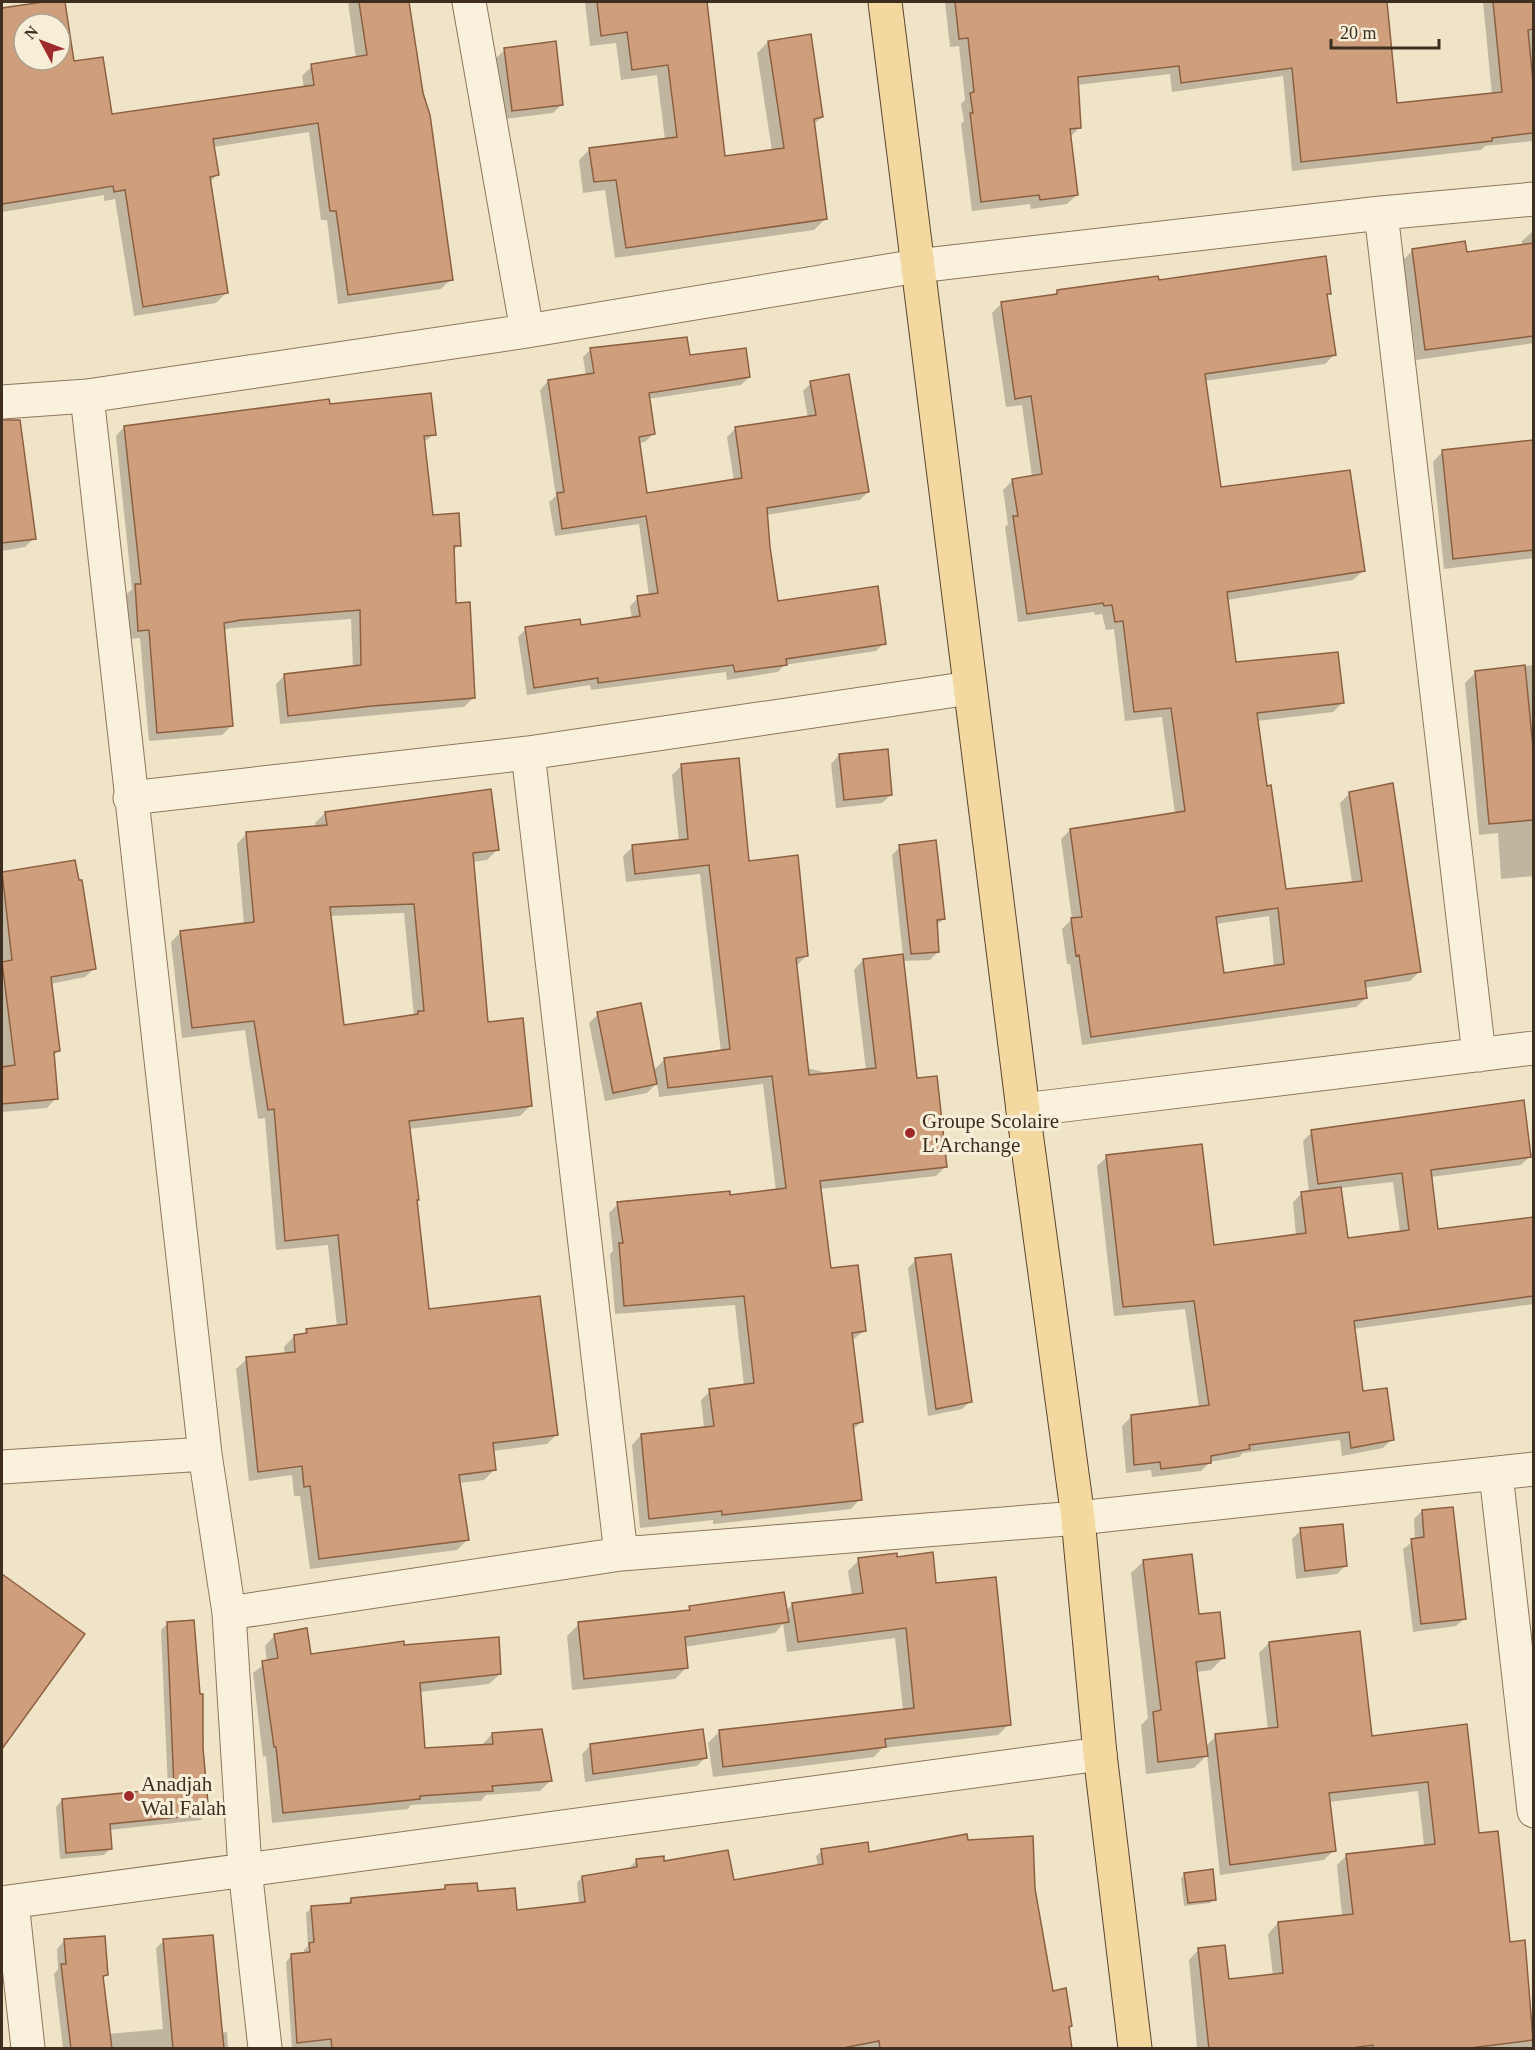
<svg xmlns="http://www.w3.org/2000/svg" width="1535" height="2050" font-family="'Times New Roman',serif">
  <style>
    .shadow { fill: #0003; fill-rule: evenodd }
    .building { fill: #cf9f7d; stroke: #8d5f41; stroke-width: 1.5; fill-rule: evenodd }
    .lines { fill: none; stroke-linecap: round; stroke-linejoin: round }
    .minor-casing { stroke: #8d765c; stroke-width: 35 }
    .primary-casing { stroke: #5b4430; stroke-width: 35 }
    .minor { stroke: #faf1dc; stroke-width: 33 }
    .primary { stroke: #f3d9a0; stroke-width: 33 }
    .poi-dot { fill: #9e2a2b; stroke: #f7eed8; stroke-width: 2 }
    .labels { text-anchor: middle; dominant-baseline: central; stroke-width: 6; stroke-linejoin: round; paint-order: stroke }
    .poi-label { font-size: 21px; fill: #3d2e20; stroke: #f7eed8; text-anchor: start }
  </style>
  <rect width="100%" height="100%" fill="#f0e4c8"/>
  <!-- shadow -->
  <path class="shadow" d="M52 2H64L73 63 111 116 304 88 302 76 312 66 356 59 348 2H408L451 279 441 289 338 304 327 220H321L309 132 213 147 217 175 209 183 226 293 216 303 134 316 115 199 104 201V195L2 212V9ZM24 24H60V60H24Z
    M585 2H705L724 158 772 151 757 53 768 42 822 117 813 125 826 218 814 230 615 258 605 190 583 193 579 160 590 149 665 140 657 75 621 80 616 43 590 46Z
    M945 2H1386L1396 104 1492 95 1483 2H1534V141L1485 146 1481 150 1292 171 1283 76 1172 92 1170 74 1077 85 1079 128 1069 138 1077 195 1067 204 1031 209 1030 204 972 211 961 124 964 121 961 104 965 100 959 46 950 47Z
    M505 50 562 104 553 113 503 119 496 58Z
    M1534 230V343L1416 360 1403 260 1413 250 1465 254 1522 246V241Z
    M1157 282 1330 293 1326 297 1334 355 1325 364 1204 381 1220 488 1363 571 1353 580 1227 600 1235 664 1342 703 1333 712 1257 721 1285 890 1352 883 1340 803 1350 793 1420 971 1410 981 1364 988 1366 998 1356 1007 1082 1045 1070 964H1067L1062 929 1072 919 1061 839 1070 830 1175 814 1162 717 1125 721 1114 629 1106 630 1102 614 1095 615 1094 612 1018 622 1005 527 1008 524 1003 490 1012 481 1032 477 1022 405 1006 407 992 313 1002 303 1053 296 1057 292ZM1269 916 1274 967 1223 975 1216 924Z
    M591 349 689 356 749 377 741 385 648 399 653 434 645 442 638 443 645 495 734 481 727 437 735 429 808 418 803 391 811 383 868 492 860 500 766 515 777 602 884 643 876 651 784 665 778 672 727 680 726 672 591 690 590 685 527 695 518 637 526 629 580 627 632 619 630 606 638 598 649 596 639 524 555 536 549 502 556 496 540 390 548 381 586 376 583 357Z
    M329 406 434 434 423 443 432 516 459 545 453 551 455 604 473 698 464 707 280 724 276 684 285 675 353 667 351 619 231 628 223 630 231 726 222 735 149 741 140 638 130 639 126 595 132 589 116 436 124 427Z
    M20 432 34 538 25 547 2 551V435Z
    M1534 442V558L1444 569 1433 462 1443 451Z
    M1534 665V876L1501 879 1498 833 1479 835 1465 683 1476 672Z
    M839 755 891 795 882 803 836 808 831 764Z
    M681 766 747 862 806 956 796 966 807 1068 832 1074 866 1070 854 970 863 960 903 956 892 855 900 847 944 918 936 926 938 952 930 960 903 961 915 1080 945 1167 936 1176 820 1189 830 1270 864 1331 851 1341 862 1421 852 1431 860 1499 851 1509 713 1524V1520L640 1528 632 1445 641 1435 704 1428 701 1400 710 1391 744 1386 735 1305 615 1314 610 1254 613 1251 609 1213 618 1204 729 1197 776 1191 763 1084 659 1097 657 1083 647 1093 605 1101 589 1023 598 1014 653 1071 665 1059 721 1052 700 874 626 882 623 856 633 847 679 842 672 775Z
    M325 813 497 850 487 860 472 862 487 1024 530 1106 520 1116 408 1129 415 1201 427 1311 557 1434 547 1444 492 1451 494 1470 484 1480 459 1483 467 1540 457 1550 310 1569 300 1496H294L292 1475 249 1481 236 1369 247 1359 285 1355 284 1347 294 1336H302L307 1330 337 1327 328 1245 276 1250 265 1118 258 1119 245 1030 182 1038 171 942 181 932 244 925 237 844 247 833 316 827 315 823ZM404 913 414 1016 342 1026 330 916Z
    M74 862 95 968 85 977 50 984 59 1050 53 1056 56 1098 47 1108 2 1112V874Z
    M1312 1132 1530 1156 1521 1165 1431 1177 1437 1230 1534 1218V1304L1353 1329 1361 1393 1392 1439 1383 1448 1342 1456 1340 1440 1243 1453 1239 1457 1210 1462 1201 1471 1152 1477 1151 1470 1126 1473 1122 1426 1131 1417 1199 1407 1185 1309 1114 1316 1097 1166 1107 1157 1213 1247 1296 1236 1293 1202 1302 1193 1309 1192 1303 1141ZM1393 1182 1400 1232 1347 1239 1340 1188Z
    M916 1260 971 1401 962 1409 928 1416 908 1268Z
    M1422 1511 1465 1618 1456 1626 1413 1632 1403 1549 1415 1540 1414 1519Z
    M1301 1530 1346 1565 1337 1574 1296 1579 1292 1539Z
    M896 1558 935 1585 1009 1724 998 1735 882 1748 874 1757 713 1777 708 1743 719 1732 903 1710 895 1638 787 1652 783 1624 775 1633 684 1647 687 1667 675 1679 572 1690 567 1636 579 1624 686 1612 690 1608 786 1611 793 1604 852 1596 848 1571 859 1560Z
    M1144 1561 1198 1616 1224 1657 1211 1670 1196 1672 1205 1747 1216 1736 1268 1730 1259 1653 1269 1643 1371 1738 1466 1726 1478 1835 1509 1943 1523 1942 1534 2048H1197L1189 1960 1199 1949 1227 1981 1273 1976 1268 1934 1278 1923 1342 1916 1337 1865 1347 1855 1424 1846 1418 1791 1329 1802 1334 1850 1324 1860 1220 1875 1207 1755 1194 1768 1146 1774 1141 1725 1148 1718 1131 1573Z
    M2 1576 83 1635 2 1747Z
    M168 1623 199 1695H201L207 1813 201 1820 109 1830 110 1849 104 1855 60 1859 56 1807 62 1800 168 1790 161 1630Z
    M275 1635 310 1656 403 1647 500 1674 489 1684 419 1692 423 1750 482 1745 492 1734 551 1780 540 1791 486 1795 481 1801 411 1805 408 1809 272 1823 266 1756 263 1757 253 1673 267 1662 265 1646Z
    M591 1745 705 1758 697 1766 585 1782 582 1754Z
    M967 1842 1034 1889 1052 1992 1071 2026 1068 2029 1071 2048H292L286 1962 291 1956 305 1954 304 1950 308 1946 306 1913 311 1908 346 1905 351 1899 441 1891 445 1887 476 1893 516 1912 579 1904 577 1883 582 1877 632 1870 631 1866 637 1860 663 1863 733 1882 818 1867 816 1856 822 1851 868 1854Z
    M1185 1874 1214 1899 1210 1903 1184 1906 1181 1878Z
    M64 1941 106 1975 102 1979 109 2034 163 2029 156 1948 164 1941 221 2033 227 2032 228 2048H63L54 1974 58 1969 57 1949Z"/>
  <!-- building -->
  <path class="building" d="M43 2H65L74 61 103 57 112 114 314 85 311 64 367 55 359 2H409L423 93 430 115 453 280 348 295 336 211H330L318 123 213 139 219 175 210 177 228 293 143 307 125 190 114 192 113 186 2 204V8ZM24 24H60V60H24Z
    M597 2H707L725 156 784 148 768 41 811 34 823 117 814 119 827 219 626 248 616 180 594 182 589 148 677 137 668 65 632 70 627 32 601 36Z
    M955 2H1387L1397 103 1502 92 1493 2H1533V29L1528 30 1533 82V133L1492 138V141L1301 162 1292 68 1181 83 1179 66 1078 77 1081 128 1070 129 1078 195 1040 200 1039 195 981 202 970 113H973L970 93 974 92 968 38 959 39Z
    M556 41 563 105 512 111 504 48Z
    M1465 241 1467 252 1533 243V336L1425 350 1412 249Z
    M1326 256 1331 294H1327L1336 355 1205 374 1221 487 1350 470 1365 571 1227 592 1236 662 1338 652 1344 703 1257 713 1267 786 1271 785 1286 889 1362 881 1349 792 1393 783 1421 972 1365 981 1367 998 1091 1037 1079 955 1076 956 1071 918 1082 917 1070 829 1185 811 1171 708 1134 712 1123 621 1115 622 1112 605 1104 606 1103 603 1027 614 1013 516H1018L1012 479 1042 474 1031 396 1015 399 1001 302 1057 294V290L1158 276 1159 280ZM1278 908 1284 964 1224 973 1216 917Z
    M687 337 690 355 746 348 750 377 649 393 655 434 639 437 647 493 742 478 735 427 816 415 810 381 849 374 869 492 767 508 770 547 778 601 878 586 886 644 786 659 787 665 735 672 733 665 598 683V678L534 688 525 627 580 619 581 625 640 616 637 596 658 593 646 516 562 529 557 493 564 492 548 380 594 373 590 348Z
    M431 393 436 435 424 436 433 515 459 513 461 546H454L456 603 470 602 475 698 372 706 288 716 284 674 361 665 360 610 241 620 224 623 233 726 157 733 149 630 138 631 135 584H141L124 426 329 399 330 404Z
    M2 420H20L36 539 2 543Z
    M1533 440V550L1453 559 1442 450Z
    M1525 665 1533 748V820L1489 824 1475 671Z
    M888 749 892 795 844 800 839 754Z
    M739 758 749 861 798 855 808 956 796 958 809 1075 876 1068 863 959 903 954 917 1078 937 1076 947 1167 820 1181 831 1268 858 1265 866 1331 852 1333 863 1422 853 1424 862 1500 722 1515V1511L649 1519 641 1434 714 1426 709 1389 754 1383 744 1296 624 1306 619 1243H623L617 1202 730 1191V1195L786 1188 772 1076 668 1088 664 1058 730 1049 709 865 635 874 632 845 688 839 681 764Z
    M491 789 499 850 473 853 488 1022 523 1018 532 1106 409 1121 419 1200H417L429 1309 540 1296 558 1435 493 1443 496 1470 459 1475 469 1540 319 1559 310 1486 304 1487 302 1466 258 1472 246 1357 295 1352 294 1335 307 1333 306 1329 347 1324 338 1235 285 1241 274 1109 268 1110 254 1021 192 1028 180 931 254 922 246 832 327 825 325 812ZM414 904 424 1011H418V1014L344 1025 330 907Z
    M936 840 945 919 937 920 939 952 911 954 899 845Z
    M75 860 79 880H82L96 969 51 977 60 1051 54 1052 58 1099 2 1104V1067L15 1065 2 962 12 960 2 872Z
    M641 1003 657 1084 613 1093 597 1012Z
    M1524 1100 1531 1157 1431 1170 1438 1229 1533 1217V1296L1354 1321 1363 1391 1387 1388 1394 1440 1351 1448 1349 1432 1249 1445 1250 1449 1211 1456V1463L1161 1469 1160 1462 1134 1465 1131 1415 1209 1405 1194 1301 1123 1307 1106 1155 1202 1144 1214 1245 1306 1233 1301 1192 1341 1187 1348 1238 1409 1230 1402 1173 1318 1184 1311 1130Z
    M951 1254 972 1402 936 1409 915 1258Z
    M1453 1507 1466 1619 1421 1624 1411 1539 1424 1537 1422 1510Z
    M1343 1524 1347 1566 1305 1571 1300 1528Z
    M933 1552 936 1583 996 1577 1011 1725 885 1739 886 1747 723 1767 719 1730 914 1708 906 1628 798 1642 792 1603 863 1593 858 1558 897 1553V1557Z
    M1192 1554 1199 1614 1220 1612 1225 1658 1196 1662 1208 1756 1158 1762 1153 1712 1161 1710 1143 1560Z
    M2 1574 85 1634 2 1749Z
    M784 1592 789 1622 685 1637 688 1668 584 1679 578 1622 690 1610 689 1606Z
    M194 1620 200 1694H203V1748L209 1814 110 1824 112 1849 66 1853 62 1799 174 1788 167 1622Z
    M307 1628 311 1654 404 1641V1645L499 1637 501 1674 420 1683 425 1748 493 1744 492 1733 542 1729 552 1781 492 1786 493 1791 420 1796V1799L283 1813 276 1747H274L262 1661 278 1658 274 1634Z
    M1360 1631 1372 1736 1467 1724 1479 1833 1498 1831 1510 1942 1525 1940 1533 2040 1462 2049H1373V2045L1343 2049H1209L1198 1948 1225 1945 1229 1979 1283 1973 1278 1922 1353 1914 1346 1854 1435 1844 1428 1782 1329 1793 1336 1851 1230 1865 1215 1734 1278 1727 1269 1642Z
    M703 1729 707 1758 593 1774 590 1744Z
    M967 1834 968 1840 1033 1836 1035 1889 1053 1991 1066 1988 1072 2026 1069 2027 1072 2049H880L879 2041 838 2049H332L331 2039 297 2043 291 1954 310 1952 309 1943 314 1942 311 1906 351 1903V1898L445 1889V1885L477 1883 478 1891 515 1888 517 1910 585 1902 582 1876 637 1867 636 1859 664 1856V1861L728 1850 734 1880 823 1864 821 1849 868 1842 869 1852Z
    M1213 1869 1216 1900 1188 1903 1184 1873Z
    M213 1935 224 2049H173L163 1939Z
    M105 1936 108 1975 103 1976 112 2049H71L61 1964H66L64 1939Z"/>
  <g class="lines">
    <!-- minor casing -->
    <g class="minor-casing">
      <path id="minor" d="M469 2 527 331
        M1381 213 1479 1055
        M87 396 205 1454 229 1613 245 1869 265 2048
        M2 402 87 396 527 331 917 266 1381 213 1534 199
        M528 753 621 1554
        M130 798 528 753 970 688
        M1023 1110 1534 1048
        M2 1467 205 1454
        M1496 1474 1534 1811
        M229 1613 621 1554 1078 1518 1534 1469
        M12 1902 28 2048
        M2 1903 1100 1754"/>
    </g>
    <!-- primary casing -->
    <g class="primary-casing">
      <path id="primary" d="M885 2 1023 1110 1078 1518 1100 1754 1135 2048"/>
    </g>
    <!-- minor -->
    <use href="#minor" class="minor"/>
    <!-- primary -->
    <use href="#primary" class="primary"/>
  </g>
  <!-- markers -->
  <g class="poi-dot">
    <circle cx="910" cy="1133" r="6"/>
    <circle cx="129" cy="1796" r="6"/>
  </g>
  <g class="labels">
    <!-- poi labels -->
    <g class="poi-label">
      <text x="922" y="1121">Groupe Scolaire<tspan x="922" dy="24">L'Archange</tspan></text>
      <text x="141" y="1784">Anadjah<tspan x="141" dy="24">Wal Falah</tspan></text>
    </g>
  </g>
  <!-- border -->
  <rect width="1535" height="2050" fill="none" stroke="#3d2e20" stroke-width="6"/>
  <!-- north arrow -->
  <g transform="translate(42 42) rotate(311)"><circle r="28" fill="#f7eed8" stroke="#ada18e" stroke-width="1.5"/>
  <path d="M0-4.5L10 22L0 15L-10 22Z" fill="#9e2a2b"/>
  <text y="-9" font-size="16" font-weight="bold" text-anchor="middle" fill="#3d2e20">N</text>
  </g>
  <!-- scale -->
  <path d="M1331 39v9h108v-9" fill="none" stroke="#3d2e20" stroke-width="3"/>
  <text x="1340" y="39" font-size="18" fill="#3d2e20" stroke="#f7eed8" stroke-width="4.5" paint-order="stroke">20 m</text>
</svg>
